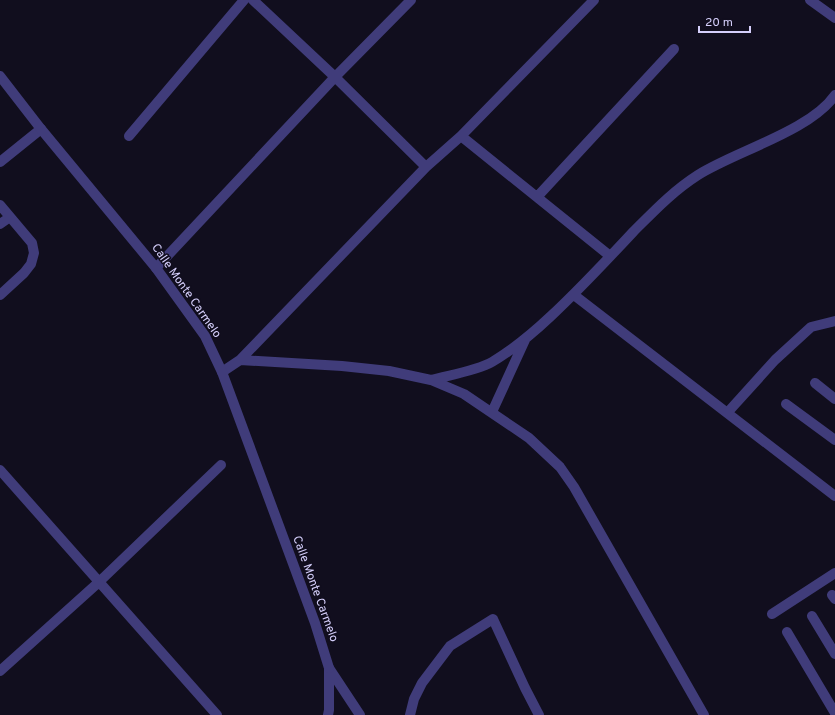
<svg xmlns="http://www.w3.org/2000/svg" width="835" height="715" font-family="Overpass,sans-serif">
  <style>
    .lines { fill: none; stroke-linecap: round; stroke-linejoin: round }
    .service { stroke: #403c7a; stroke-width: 10 }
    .pedestrian { stroke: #403c7a; stroke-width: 10 }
    .minor { stroke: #403c7a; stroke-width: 10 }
    .tertiary { stroke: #403c7a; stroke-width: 10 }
    .labels { text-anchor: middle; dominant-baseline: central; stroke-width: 3; stroke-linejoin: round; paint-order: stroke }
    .street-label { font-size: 12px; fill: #d5cffb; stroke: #110e1e }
  </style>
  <rect width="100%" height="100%" fill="#110e1e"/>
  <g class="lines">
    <!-- service -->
    <path class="service" d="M0 162 41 129
      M0 205 32 243 34 253 31 264 24 273 0 295
      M0 224 10 217
      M0 470 217 715
      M0 671 99 582 221 465"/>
    <!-- pedestrian -->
    <path class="pedestrian" d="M815 383 835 399
      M786 404 835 440
      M832 595 835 599
      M812 616 835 654
      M787 632 835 713"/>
    <!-- minor -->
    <path class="minor" d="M253 0 335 77 426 167
      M810 0 835 18
      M129 136 244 0
      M461 136 610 256
      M537 197 674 49
      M156 268 335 77 411 0
      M574 295 835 496
      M240 360 342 366 389 371 431 380 464 394 529 438 560 467 574 487 704 715
      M222 372 240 360 426 167 461 136 594 0
      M431 380C449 375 476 371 492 362 514 349 533 333 551 316 580 289 607 260 634 231 654 211 673 191 698 175 736 151 810 131 835 95
      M492 412 525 340
      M728 412 775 360 811 327 835 321
      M772 614 835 573
      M329 668 360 715
      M328 715 329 710V668
      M410 715 414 699 422 683 450 646 493 619 525 688 539 715"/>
    <!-- tertiary -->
    <path class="tertiary" d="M0 76 41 129 156 268 205 336 222 372 315 623 329 668"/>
  </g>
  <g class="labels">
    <!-- street labels -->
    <g class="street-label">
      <text transform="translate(186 291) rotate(55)">Calle Monte Carmelo</text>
      <text transform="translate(315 589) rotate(70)">Calle Monte Carmelo</text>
    </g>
  </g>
  <!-- scale -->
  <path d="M699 26v6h51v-6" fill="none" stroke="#d5cffb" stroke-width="2"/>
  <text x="705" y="26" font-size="12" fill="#d5cffb" stroke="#110e1e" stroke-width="3" paint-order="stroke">20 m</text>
</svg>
